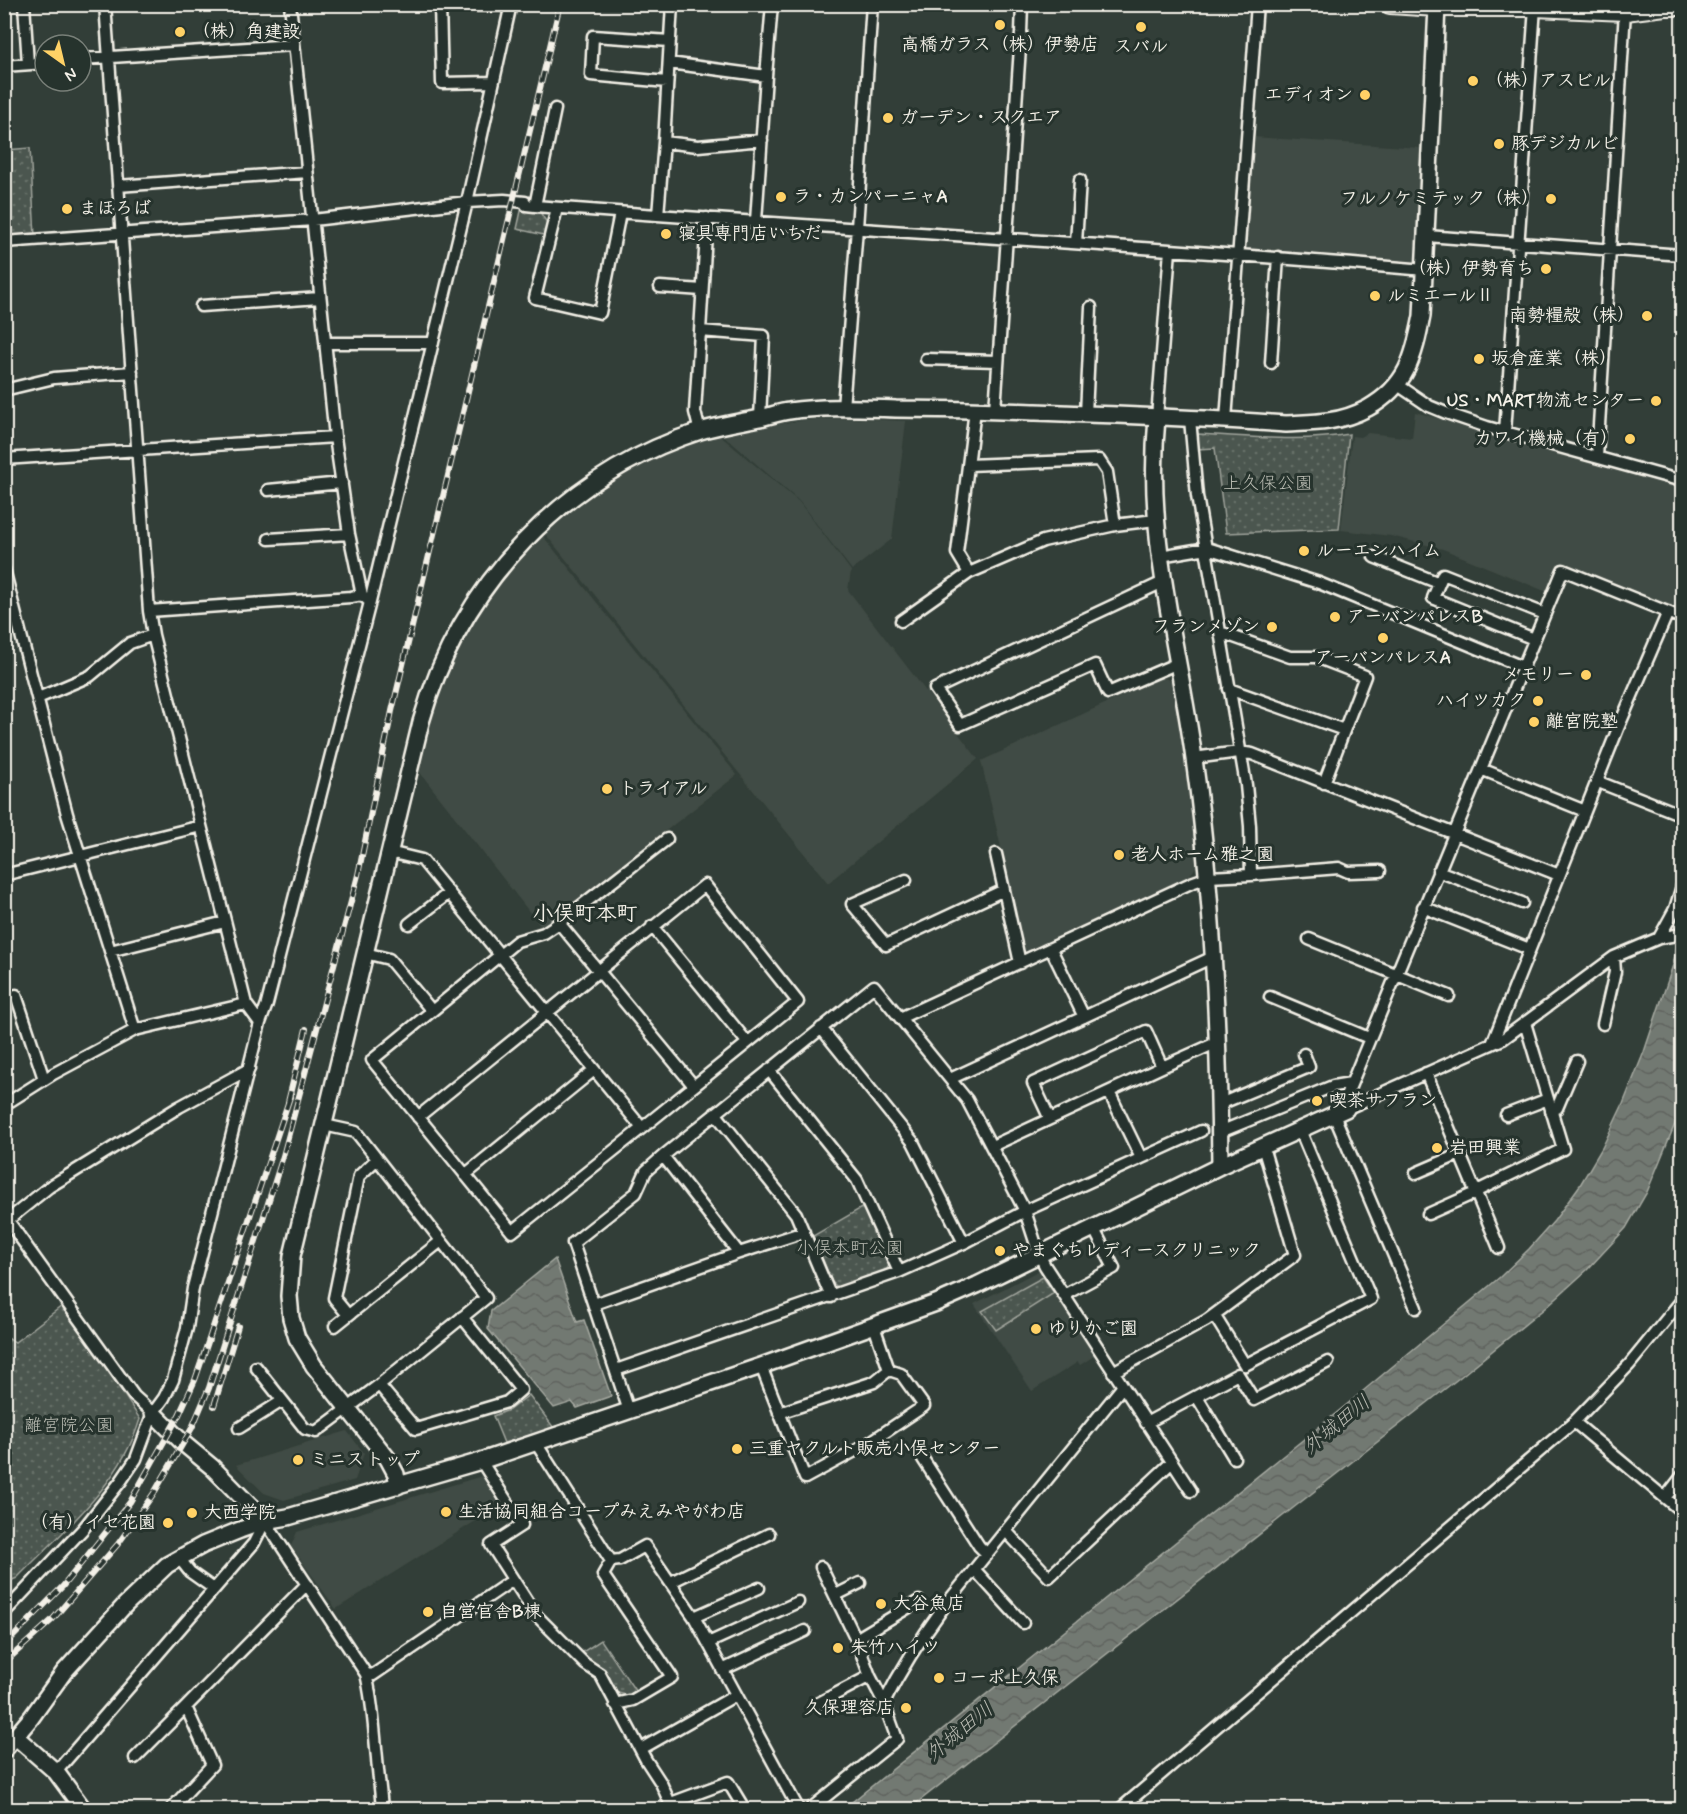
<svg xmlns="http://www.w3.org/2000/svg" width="1687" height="1814" font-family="Mynerve,'Klee One',sans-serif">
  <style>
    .built { fill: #404b44 }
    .park { fill: url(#park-dots); stroke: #a0a49c; stroke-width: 1.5 }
    .water { fill: url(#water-waves); stroke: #a6a9a1; stroke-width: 1.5 }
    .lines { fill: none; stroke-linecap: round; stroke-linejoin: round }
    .street-casing { stroke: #f4f1e8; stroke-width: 15 }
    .secondary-casing { stroke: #f4f1e8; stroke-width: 20 }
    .primary-casing { stroke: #f4f1e8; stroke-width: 22 }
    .street { stroke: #26332d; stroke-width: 10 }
    .secondary { stroke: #26332d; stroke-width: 15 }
    .primary { stroke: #26332d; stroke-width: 18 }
    .rail-casing { stroke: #f4f1e8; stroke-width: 6 }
    .rail { stroke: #26332d; stroke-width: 4; stroke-dasharray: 11; stroke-linecap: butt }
    .poi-dot { fill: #ffd166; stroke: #26332d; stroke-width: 2 }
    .labels { text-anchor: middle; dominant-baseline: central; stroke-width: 6; stroke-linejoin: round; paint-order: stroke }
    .poi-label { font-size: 18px; font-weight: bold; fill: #f4f1e8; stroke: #26332d; text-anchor: start }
    .park-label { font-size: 18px; fill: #b9bbb2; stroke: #26332d }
    .water-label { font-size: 20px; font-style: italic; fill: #babbb3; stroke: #26332d }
    .quarter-label { font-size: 21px; font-weight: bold; fill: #f4f1e8; stroke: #26332d }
  </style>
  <defs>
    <pattern id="park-dots" width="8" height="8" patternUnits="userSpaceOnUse" patternTransform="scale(1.5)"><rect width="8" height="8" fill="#4c564f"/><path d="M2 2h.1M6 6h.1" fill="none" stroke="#666f68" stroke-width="1.8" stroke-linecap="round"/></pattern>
    <pattern id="water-waves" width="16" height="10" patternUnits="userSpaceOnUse" patternTransform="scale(1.5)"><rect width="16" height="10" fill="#727972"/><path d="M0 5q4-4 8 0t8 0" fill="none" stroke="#60635e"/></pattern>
  </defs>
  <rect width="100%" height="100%" fill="#323e38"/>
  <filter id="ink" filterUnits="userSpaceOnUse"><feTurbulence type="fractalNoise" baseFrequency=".0167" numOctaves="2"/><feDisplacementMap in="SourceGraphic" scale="12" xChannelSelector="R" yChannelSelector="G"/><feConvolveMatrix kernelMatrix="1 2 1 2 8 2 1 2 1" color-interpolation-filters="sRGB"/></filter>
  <g filter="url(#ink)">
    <!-- built -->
    <path class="built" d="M1253 137 1421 148 1415 262 1244 253Z
      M1415 412 1682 487V612L1560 562 1547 592 1443 549 1391 536 1341 530 1352 436 1360 437 1368 433 1412 438Z
      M846 418 906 421 892 539 852 570 799 501 722 434 746 428 806 420Z
      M719 435 799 502 851 571 848 590 978 759 828 883 543 531 591 491 669 449Z
      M542 535 737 775 542 928 418 770 438 692 460 645 477 614 514 566Z
      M1163 677 1173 682 1188 783 1197 866 1189 876 1025 952 981 761Z
      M1038 1271 1043 1272 1097 1354 1080 1365 1078 1362 1032 1391 974 1304Z
      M347 1431 364 1453 355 1480 284 1500 264 1493 236 1465Z
      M482 1476 501 1505 336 1609 291 1546 297 1532Z"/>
    <!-- park -->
    <path class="park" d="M30 148 35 236 5 238V150Z
      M521 211 540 212 547 223 544 235 517 229Z
      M1196 434C1246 436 1300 443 1349 434L1339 529 1226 533 1215 448 1197 449Z
      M863 1207 889 1265 886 1271 838 1288 832 1282 813 1236Z
      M1043 1277 1054 1293 996 1330 982 1311Z
      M62 1306 84 1334 140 1419C121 1484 63 1531 17 1578L5 1583V1337L15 1342Z
      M529 1395 554 1428 504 1443 493 1416 509 1410Z
      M601 1640 636 1692 630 1696 618 1693 605 1669 585 1657 581 1653Z"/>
    <!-- water -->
    <path class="water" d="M1682 921V1107L1647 1192 1626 1228 1587 1270 1545 1308 1459 1378 909 1809 842 1810 1345 1406 1500 1277 1529 1249 1554 1221 1580 1185 1602 1148 1623 1104 1644 1052 1673 965Z
      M555 1259 577 1322 584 1320 611 1396 577 1408 572 1402 554 1408 488 1329 491 1311Z"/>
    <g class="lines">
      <!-- street casing -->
      <g class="street-casing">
        <path id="street" d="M24 4 28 64
          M105 4 149 611 153 635 246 1004 260 1023
          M290 4 335 437 349 534 362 595 370 602
          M440 4 442 83 493 82
          M440 6 511 5
          M81 59 294 45
          M669 63 766 76 772 4
          M4 66 45 63
          M667 82 591 75 593 36 670 41
          M664 142 698 146 762 140
          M118 186 307 172
          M535 206 555 109
          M557 208 535 298 600 313 620 213
          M658 215 664 142 672 4
          M756 221 766 76
          M1427 236 1682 255
          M4 242 313 220 467 202 504 200 525 202 526 205 535 206C832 229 1129 244 1425 270
          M1076 243 1080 180
          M660 287 702 290
          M201 306 320 298
          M700 331 764 336 760 418
          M325 343H433
          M926 359 998 361
          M1271 363 1278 257
          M1398 385 1429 406 1446 413 1487 427 1682 481
          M4 390 54 378 132 372
          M843 408 857 228 872 4
          M995 410 1021 33 1022 4
          M1086 414 1091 307
          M1157 418 1170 250
          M1226 420 1257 4
          M700 432 695 412 707 218
          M1505 432 1535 7
          M1597 457 1625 11
          M4 459 335 437
          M968 465 1099 460 1107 472 1115 525
          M268 490 342 483
          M269 539 349 534
          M1160 556 1207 548 1319 583 1523 667
          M1374 557 1439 583
          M4 569 67 814 135 1030
          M969 573 957 553 975 410
          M1163 582 935 689 960 725 1095 665 1108 693 1178 663
          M149 611 351 597 362 595
          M1682 618 1563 570 1345 1099 1346 1109 1503 1039 1614 957 1659 938 1682 934
          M901 621 969 573 1043 541 1115 525 1155 520
          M1220 632 1290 657H1316L1365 676 1324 783
          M1534 639 1433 598 1443 574 1545 614
          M1229 689 1344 730
          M38 698 90 676 130 643 153 635
          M1194 758 1239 752 1252 754 1559 875
          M1481 769 1585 811
          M1596 781 1682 815
          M389 852 422 860 642 1128 512 1232 372 1060 432 1011
          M996 854 1004 890
          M1438 871 1522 903
          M4 875 201 826
          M1251 875 1339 868 1348 872 1380 871
          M906 880 852 904 886 945 1004 890 1020 963
          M1423 907 1529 949
          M559 923 694 1086
          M409 924 449 893
          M652 926 747 1042
          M1659 938 1675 909 1682 886
          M1309 939 1449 996
          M1051 949 1084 1017
          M110 951 225 922
          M365 953 389 959 432 1011 517 941 544 933 559 923 667 839
          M1270 997 1369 1038
          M4 999 16 995 44 1079
          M900 1018 1191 883 1208 877 1251 875 1250 826 1246 785 1197 496 1190 419
          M1603 1024 1615 972 1614 957
          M821 1028 913 1142 964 1243
          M1492 1044 1619 726 1668 612
          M1162 1067 1218 1042
          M769 1070 857 1180 899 1272
          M1426 1073 1499 1248
          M950 1079 1213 957
          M1109 1092 1141 1158
          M1220 1104 1309 1067 1304 1054
          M4 1105 53 1074 135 1030 246 1004
          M1551 1111 1557 1108 1577 1061
          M715 1113 796 1214 831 1297
          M1334 1115 1416 1308
          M1506 1115 1548 1099
          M418 1117 705 885 798 1002 642 1128
          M1220 1132 1333 1086 1351 1083
          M992 1146 1162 1067 1146 1031 1033 1083 1050 1119
          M1416 1173 1460 1154
          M465 1175 594 1070
          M1475 1192 1563 1149 1525 1023
          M1428 1214 1475 1193
          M4 1215 134 1396 153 1413
          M8 1220 49 1187 72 1173 179 1107 249 1069
          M739 1253 804 1232
          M1064 1295 1114 1268 1097 1235
          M594 1304 739 1253 663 1156
          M348 1315 334 1298 359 1176 377 1159
          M1214 1315 1245 1365 1371 1299 1300 1130
          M335 1326 441 1241
          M761 1366 805 1478 866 1445 924 1406 901 1374 889 1370 874 1326
          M256 1367 305 1429 316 1432 379 1385 486 1298 356 1132 324 1125
          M616 1370 899 1272 964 1243 1025 1211 1201 1131
          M1113 1372 1207 1320 1295 1255 1263 1147
          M379 1385 416 1429 507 1402 521 1390 462 1317
          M1197 1397 1234 1458
          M629 1411 573 1243 636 1193 646 1171 663 1156 874 986 967 1100 1025 1211 1039 1254 1045 1266 1191 1491
          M779 1413 874 1382 889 1370
          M1574 1422 1682 1512
          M1146 1423 1238 1374 1254 1400 1328 1362
          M239 1428 282 1401
          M536 1443 611 1561 620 1560 645 1546 694 1617 799 1810
          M923 1459 979 1546 987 1554
          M481 1461 522 1525 491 1545 536 1615 585 1664 600 1674 646 1760 661 1783 673 1810
          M1665 1498 1682 1476
          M265 1521 366 1674C373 1702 374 1730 377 1758 378 1775 381 1792 382 1810
          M1006 1531 1049 1577 1172 1462
          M179 1558 190 1572 214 1589
          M611 1561 603 1575 672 1677 633 1700 615 1704
          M821 1567 856 1639 870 1676
          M975 1570 1023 1623
          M671 1582 769 1534
          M836 1595 860 1583
          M4 1613 83 1529 121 1481 136 1459 153 1413 164 1398 173 1380 187 1328 193 1288 260 1023 267 1004 370 602 467 202 511 4
          M694 1617 759 1588
          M856 1639 919 1601
          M708 1643 798 1602
          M722 1670 805 1631
          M366 1674 373 1675 513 1580
          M815 1705 870 1676 884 1703
          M641 1749 736 1695
          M135 1758 186 1707
          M56 1772 254 1543 265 1521
          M671 1803 728 1782 745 1810
          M170 1810 212 1765 186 1707 307 1584
          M809 1810 897 1739 884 1703C901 1669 921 1638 943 1608L1123 1386
          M1119 1810 1574 1422 1629 1365 1682 1300"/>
      </g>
      <!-- secondary casing -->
      <g class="secondary-casing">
        <path id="secondary" d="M1157 418C1145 538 1178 642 1194 759 1213 893 1219 1030 1220 1166
          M153 1413 183 1443 212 1467 265 1521
          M398 1486 396 1474 388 1459 314 1366 297 1338 291 1318 289 1296 292 1256 421 722C460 584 564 475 700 431 720 425 740 422 760 418 770 416 779 412 789 411 824 406 861 408 896 409 941 409 987 410 1033 412 1117 415 1202 418 1286 424 1300 423 1314 423 1328 421 1342 419 1355 415 1368 408 1407 386 1414 357 1422 316L1437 7
          M16 1737 56 1772 84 1810
          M4 1750 31 1718 64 1672 125 1605 167 1565 203 1545 240 1530 265 1521 288 1517 481 1461 761 1366 936 1303 977 1285 1220 1166 1346 1109"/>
      </g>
      <!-- primary casing -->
      <g class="primary-casing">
        <path id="primary" d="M1390 4 1437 7H1535L1625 11 1665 6H1682"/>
      </g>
      <!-- street -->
      <use href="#street" class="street"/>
      <!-- secondary -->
      <use href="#secondary" class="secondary"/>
      <!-- primary -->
      <use href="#primary" class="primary"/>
      <!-- rail casing -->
      <g class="rail-casing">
        <path id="rail" d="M288 1102 306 1029
          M214 1406 238 1326
          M4 1646 63 1586 130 1502 179 1415 195 1380 209 1339 291 1094
          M4 1663 52 1620 118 1544 154 1493 192 1428 209 1388 283 1156 358 875 392 711 560 4"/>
      </g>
      <!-- rail -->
      <use href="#rail" class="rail"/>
    </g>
  </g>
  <!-- markers -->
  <g class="poi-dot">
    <circle cx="1000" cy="25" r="6"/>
    <circle cx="1141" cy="27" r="6"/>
    <circle cx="180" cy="32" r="6"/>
    <circle cx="1473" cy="81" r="6"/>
    <circle cx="1365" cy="95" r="6"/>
    <circle cx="888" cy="118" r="6"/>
    <circle cx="1499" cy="144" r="6"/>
    <circle cx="781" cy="197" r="6"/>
    <circle cx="1551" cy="199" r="6"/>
    <circle cx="67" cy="209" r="6"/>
    <circle cx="666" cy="234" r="6"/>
    <circle cx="1546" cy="269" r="6"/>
    <circle cx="1375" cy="296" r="6"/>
    <circle cx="1647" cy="316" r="6"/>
    <circle cx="1479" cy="359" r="6"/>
    <circle cx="1656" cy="401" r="6"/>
    <circle cx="1630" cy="439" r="6"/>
    <circle cx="1304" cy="551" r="6"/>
    <circle cx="1335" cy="617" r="6"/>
    <circle cx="1272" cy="627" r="6"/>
    <circle cx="1383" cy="638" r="6"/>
    <circle cx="1586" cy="675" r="6"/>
    <circle cx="1538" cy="701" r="6"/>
    <circle cx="1534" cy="722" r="6"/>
    <circle cx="607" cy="789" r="6"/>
    <circle cx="1119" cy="855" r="6"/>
    <circle cx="1317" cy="1101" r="6"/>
    <circle cx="1437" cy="1148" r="6"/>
    <circle cx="1000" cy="1251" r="6"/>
    <circle cx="1036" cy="1329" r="6"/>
    <circle cx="737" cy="1449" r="6"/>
    <circle cx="298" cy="1460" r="6"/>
    <circle cx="446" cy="1512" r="6"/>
    <circle cx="192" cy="1513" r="6"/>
    <circle cx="168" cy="1523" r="6"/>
    <circle cx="881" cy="1604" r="6"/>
    <circle cx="428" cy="1612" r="6"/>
    <circle cx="838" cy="1648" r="6"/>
    <circle cx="939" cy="1678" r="6"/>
    <circle cx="906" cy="1708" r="6"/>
  </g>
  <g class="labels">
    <!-- poi labels -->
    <g class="poi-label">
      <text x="192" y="32">（株）角建設</text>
      <text x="1000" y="45" text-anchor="middle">高橋ガラス（株）伊勢店</text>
      <text x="1141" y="47" text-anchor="middle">スバル</text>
      <text x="1485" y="81">（株）アスビル</text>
      <text x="1353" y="95" text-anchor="end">エディオン</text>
      <text x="900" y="118">ガーデン・スクエア</text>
      <text x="1511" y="144">豚デジカルビ</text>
      <text x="793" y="197">ラ・カンパーニャA</text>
      <text x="1539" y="199" text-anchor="end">フルノケミテック（株）</text>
      <text x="79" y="209">まほろば</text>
      <text x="678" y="234">寝具専門店いちだ</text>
      <text x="1534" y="269" text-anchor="end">（株）伊勢育ち</text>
      <text x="1387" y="296">ルミエールⅡ</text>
      <text x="1635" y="316" text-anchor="end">南勢糧殻（株）</text>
      <text x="1491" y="359">坂倉産業（株）</text>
      <text x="1644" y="401" text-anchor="end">US・MART物流センター</text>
      <text x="1618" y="439" text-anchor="end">カワイ機械（有）</text>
      <text x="1316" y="551">ルーエンハイム</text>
      <text x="1347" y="617">アーバンパレスB</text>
      <text x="1260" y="627" text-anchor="end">フランメゾン</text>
      <text x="1383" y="658" text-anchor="middle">アーバンパレスA</text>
      <text x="1574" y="675" text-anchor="end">メモリー</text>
      <text x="1526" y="701" text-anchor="end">ハイツカク</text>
      <text x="1546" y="722">離宮院塾</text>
      <text x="619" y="789">トライアル</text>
      <text x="1131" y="855">老人ホーム雅之園</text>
      <text x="1329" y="1101">喫茶サフラン</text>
      <text x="1449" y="1148">岩田興業</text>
      <text x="1012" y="1251">やまぐちレディースクリニック</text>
      <text x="1048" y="1329">ゆりかご園</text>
      <text x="749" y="1449">三重ヤクルト販売小俣センター</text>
      <text x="310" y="1460">ミニストップ</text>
      <text x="458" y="1512">生活協同組合コープみえみやがわ店</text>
      <text x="204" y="1513">大西学院</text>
      <text x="156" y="1523" text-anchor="end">（有）イセ花園</text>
      <text x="893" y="1604">大谷魚店</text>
      <text x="440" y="1612">自営官舎B棟</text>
      <text x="850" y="1648">朱竹ハイツ</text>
      <text x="951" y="1678">コーポ上久保</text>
      <text x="894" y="1708" text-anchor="end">久保理容店</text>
    </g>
    <!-- park labels -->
    <g class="park-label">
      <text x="1268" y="484">上久保公園</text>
      <text x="850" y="1249">小俣本町公園</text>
      <text x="69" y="1426">離宮院公園</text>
    </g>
    <!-- water labels -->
    <g class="water-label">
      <text transform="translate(1337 1425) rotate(-39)">外城田川</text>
      <text transform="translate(960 1732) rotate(-39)">外城田川</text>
    </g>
    <!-- quarter labels -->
    <g class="quarter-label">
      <text x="585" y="914">小俣町本町</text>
    </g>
  </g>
  <!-- margin -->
  <rect width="1687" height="1814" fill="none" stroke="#26332d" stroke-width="24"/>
  <rect x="12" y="12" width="1663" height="1790" fill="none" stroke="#f4f1e8" stroke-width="2" filter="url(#ink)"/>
  <!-- north arrow -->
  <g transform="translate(63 63) rotate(146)"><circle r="28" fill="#26332d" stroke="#787f78" stroke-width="1.5"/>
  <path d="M0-4.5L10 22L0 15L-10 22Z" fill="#ffd166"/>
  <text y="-9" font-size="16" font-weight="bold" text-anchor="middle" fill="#f4f1e8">N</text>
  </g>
</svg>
